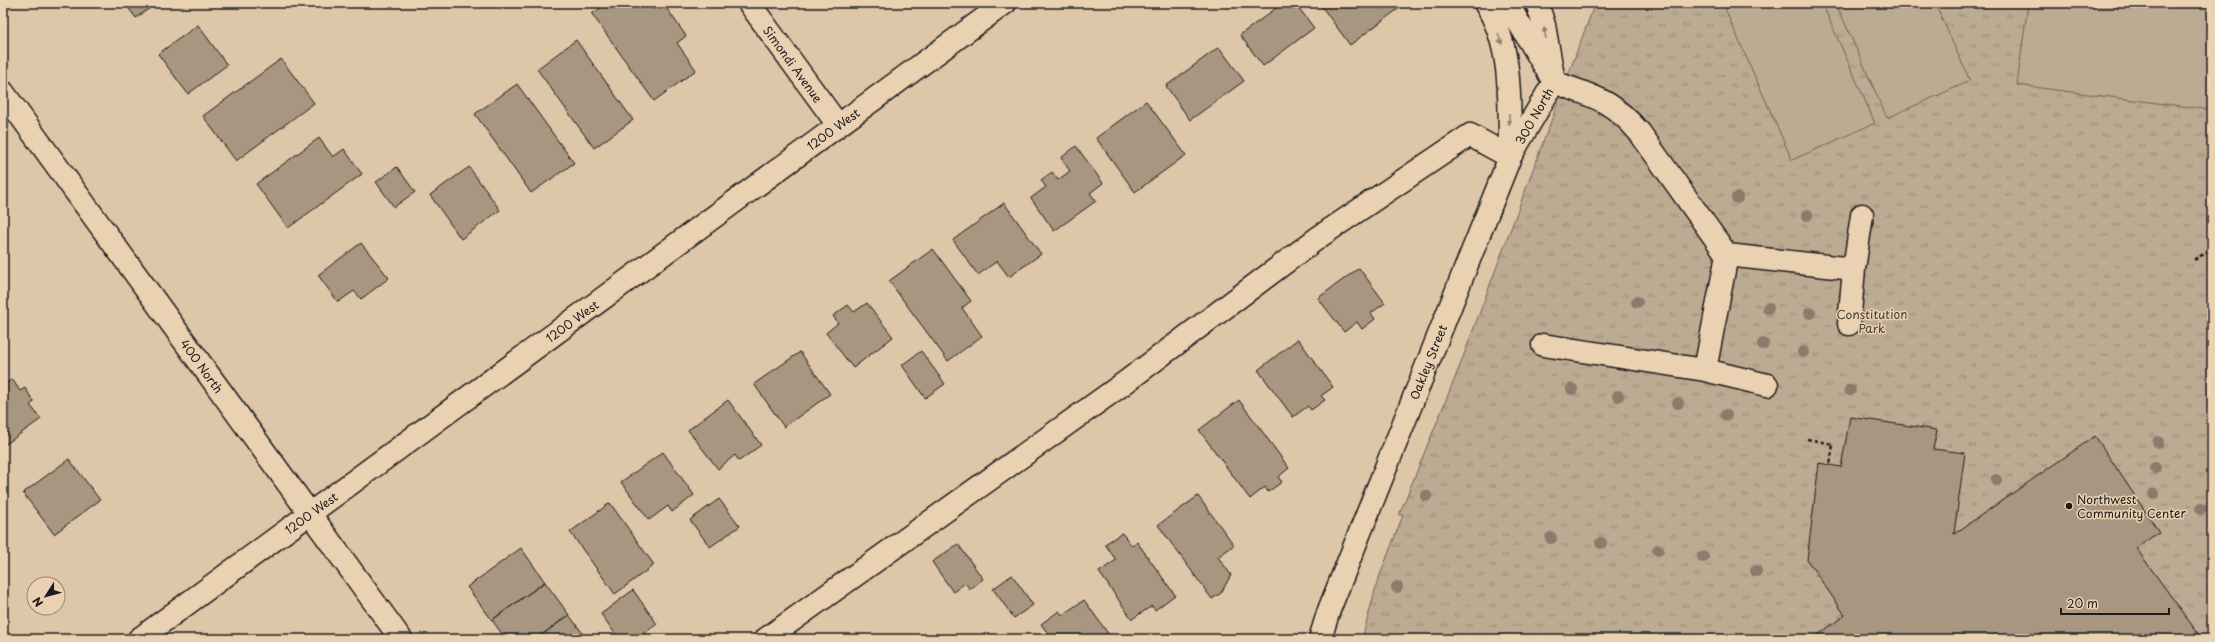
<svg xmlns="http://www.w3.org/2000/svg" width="2215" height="642" font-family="'Playpen Sans',sans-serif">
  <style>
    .grass { fill: url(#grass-tufts); stroke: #6c6357 }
    .pitch { fill: #bdaa92; stroke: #6c6357 }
    .building { fill: #a89681; stroke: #1c1c1c }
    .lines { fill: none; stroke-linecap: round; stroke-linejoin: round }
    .minor-casing { stroke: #1c1c1c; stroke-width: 25 }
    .path { stroke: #1c1c1c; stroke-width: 2.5; stroke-dasharray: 4 3; stroke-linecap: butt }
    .minor { stroke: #ead1b2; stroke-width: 22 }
    .tree { fill: #897c6c }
    .oneway { fill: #8d806e }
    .poi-dot { fill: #1c1c1c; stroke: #ead1b2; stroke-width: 1.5 }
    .labels { text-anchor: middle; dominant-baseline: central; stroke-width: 3; stroke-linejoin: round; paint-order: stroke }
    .street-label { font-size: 12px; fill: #1c1c1c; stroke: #ead1b2 }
    .park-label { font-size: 12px; fill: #44403a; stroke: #ead1b2 }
    .poi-label { font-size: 12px; fill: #1c1c1c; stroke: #ead1b2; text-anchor: start }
  </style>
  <defs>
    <pattern id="grass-tufts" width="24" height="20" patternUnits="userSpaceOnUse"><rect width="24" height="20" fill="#bdaa92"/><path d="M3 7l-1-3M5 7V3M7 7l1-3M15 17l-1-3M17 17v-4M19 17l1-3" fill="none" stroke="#998a76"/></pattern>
  </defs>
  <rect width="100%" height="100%" fill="#dec6a9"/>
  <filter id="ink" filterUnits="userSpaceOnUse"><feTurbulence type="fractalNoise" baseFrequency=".025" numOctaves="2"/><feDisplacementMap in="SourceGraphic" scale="8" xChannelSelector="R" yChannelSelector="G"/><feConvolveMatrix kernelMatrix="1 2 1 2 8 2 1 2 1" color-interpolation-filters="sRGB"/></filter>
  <g filter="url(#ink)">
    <!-- grass -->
    <path class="grass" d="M1595 3H2212V639H1362L1377 583 1403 515H1399L1459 368Z"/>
    <!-- pitch -->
    <path class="pitch" d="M1740 3H1822L1875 123 1792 160 1725 9Z
      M1836 3H1935L1970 81 1887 118Z
      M2028 3H2212V110L2017 85Z"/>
    <!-- building -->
    <path class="building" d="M125 3H157L136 18Z
      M607 3H649L653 9 663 3 686 36 677 43 696 70 654 101 592 14Z
      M1283 3H1295L1314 28 1263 66 1240 35Z
      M1319 3H1400L1402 6 1350 45Z
      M198 25 227 65 188 94 158 54Z
      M576 40 633 120 594 148 537 69Z
      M1219 47 1244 81 1190 120 1166 86Z
      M281 59 314 103 236 161 203 116Z
      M517 84 574 163 531 193 475 114Z
      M1146 101 1186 155 1135 192 1096 138Z
      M319 138 333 157 344 149 362 174 288 228 256 184Z
      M1076 146 1103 183 1090 193 1096 201 1054 231 1031 198 1046 187 1041 180 1052 172 1058 180 1070 171 1061 158Z
      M397 167 415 192 394 207 376 182Z
      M469 167 500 210 461 239 430 195Z
      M1004 203 1041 254 1009 277 997 261 978 275 953 240Z
      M361 243 389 278 361 299 354 291 338 302 318 275Z
      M933 249 971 301 962 308 982 336 948 361 889 281Z
      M1359 268 1385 303 1371 313 1375 319 1362 329 1357 322 1344 332 1318 298Z
      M867 303 893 337 853 368 826 333 838 323 833 316 848 305 854 312Z
      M1298 339 1333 387 1321 396 1325 400 1311 410 1308 406 1293 417 1258 370Z
      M921 351 945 384 925 398 902 365Z
      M800 352 830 394 784 427 754 384Z
      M12 379 20 391 25 388 34 402 30 405 41 419 6 444 3 440V386Z
      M728 400 761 445 739 461 735 455 718 469 688 430Z
      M1239 400 1289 468 1278 477 1282 482 1268 492 1265 487 1250 499 1199 430Z
      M1850 417 1937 430 1933 449 1965 453 1954 534 2095 436 2159 532 2136 548 2202 639H1821L1818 635 1845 615 1807 560 1819 463 1841 467Z
      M663 452 694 495 672 512 668 506 649 520 621 482Z
      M69 459 100 500 54 534 23 493Z
      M1198 496 1234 545 1218 557 1231 575 1221 593 1212 599 1158 525Z
      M719 499 740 526 710 547 690 520Z
      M610 503 654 565 615 594 570 532Z
      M1122 533 1132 546 1137 542 1175 595 1155 610 1152 606 1132 619 1099 572 1116 560 1105 544Z
      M958 544 983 579 970 589 965 583 953 592 932 562Z
      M521 548 545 582 492 620 467 587Z
      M1012 575 1033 605 1014 618 993 589Z
      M545 582 569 615 536 639H500L498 637 502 634 492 620Z
      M633 590 657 624 636 639H619L601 614Z
      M1084 600 1112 639H1052L1041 624 1059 611 1062 615Z
      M569 615 587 639H536Z
      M2212 633V639H2204Z"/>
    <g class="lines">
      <!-- minor casing -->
      <g class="minor-casing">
        <path id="minor" d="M749 3 838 125
          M1507 3 1554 82C1594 97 1610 98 1640 133L1727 255 1705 370
          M3 92 401 639
          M1510 157 1554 82 1544 25 1537 3
          M1727 255 1854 269
          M1849 324 1854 269 1862 215
          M1543 345 1705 370 1767 385
          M139 639 1005 3
          M766 639 1123 384 1319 237 1470 135 1510 157
          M1320 639 1329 610 1510 157C1509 107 1514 47 1485 3"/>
      </g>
      <!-- path -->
      <path class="path" d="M2194 260 2212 249
        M1807 439 1833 444 1830 465"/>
      <!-- minor -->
      <use href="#minor" class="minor"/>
    </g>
    <!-- trees -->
    <g class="tree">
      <circle cx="1737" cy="198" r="6"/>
      <circle cx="1807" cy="215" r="6"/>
      <circle cx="1637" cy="302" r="6"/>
      <circle cx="1768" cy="308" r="6"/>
      <circle cx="1810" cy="313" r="6"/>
      <circle cx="1763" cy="344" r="6"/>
      <circle cx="1803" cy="352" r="6"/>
      <circle cx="1572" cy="389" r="6"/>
      <circle cx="1850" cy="390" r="6"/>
      <circle cx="1618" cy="396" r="6"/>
      <circle cx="1678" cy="403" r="6"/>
      <circle cx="1726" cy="415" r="6"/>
      <circle cx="2158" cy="442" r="6"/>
      <circle cx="2155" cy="468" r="6"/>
      <circle cx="1996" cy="480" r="6"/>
      <circle cx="2154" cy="494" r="6"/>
      <circle cx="1426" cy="496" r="6"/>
      <circle cx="2201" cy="509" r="6"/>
      <circle cx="1551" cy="538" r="6"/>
      <circle cx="1601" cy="543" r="6"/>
      <circle cx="1658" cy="550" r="6"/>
      <circle cx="1703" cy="557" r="6"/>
      <circle cx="1756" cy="571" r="6"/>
      <circle cx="1397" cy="587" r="6"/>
    </g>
    <!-- one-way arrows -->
    <defs><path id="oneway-solid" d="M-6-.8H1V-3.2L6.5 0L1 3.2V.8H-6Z"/></defs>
    <g class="oneway">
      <use href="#oneway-solid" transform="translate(1545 33) rotate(-100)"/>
      <use href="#oneway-solid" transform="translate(1500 39) rotate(71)"/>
      <use href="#oneway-solid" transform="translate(1509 119) rotate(89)"/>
    </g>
  </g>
  <!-- markers -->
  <circle class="poi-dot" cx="2069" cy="506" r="4"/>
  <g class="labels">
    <!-- street labels -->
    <g class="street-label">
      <text transform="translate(793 64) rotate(54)">Simondi Avenue</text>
      <text transform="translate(1534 116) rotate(-60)">300 North</text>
      <text transform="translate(833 129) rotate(-36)">1200 West</text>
      <text transform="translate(572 321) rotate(-36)">1200 West</text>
      <text transform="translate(1428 362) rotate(-68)">Oakley Street</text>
      <text transform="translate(202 366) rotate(54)">400 North</text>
      <text transform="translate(311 513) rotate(-36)">1200 West</text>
    </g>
    <!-- park labels -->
    <g class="park-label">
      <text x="1872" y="314">Constitution<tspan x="1872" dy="14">Park</tspan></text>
    </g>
    <!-- poi labels -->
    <g class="poi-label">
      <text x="2077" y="499">Northwest<tspan x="2077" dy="14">Community Center</tspan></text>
    </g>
  </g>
  <!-- margin -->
  <rect width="2215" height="642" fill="none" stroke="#ead1b2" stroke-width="16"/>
  <rect x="8" y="8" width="2199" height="626" fill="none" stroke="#1c1c1c" stroke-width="1.5" filter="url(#ink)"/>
  <!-- north arrow -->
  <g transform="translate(46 596) rotate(234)"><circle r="19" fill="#ead1b2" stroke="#988976"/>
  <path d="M0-3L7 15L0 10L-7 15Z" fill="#1c1c1c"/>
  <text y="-6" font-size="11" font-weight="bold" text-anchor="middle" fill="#1c1c1c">N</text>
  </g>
  <!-- scale -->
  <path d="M2061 608v6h108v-6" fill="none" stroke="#1c1c1c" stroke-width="2"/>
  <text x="2067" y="608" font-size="12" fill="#1c1c1c" stroke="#ead1b2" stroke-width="3" paint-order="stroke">20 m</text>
</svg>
